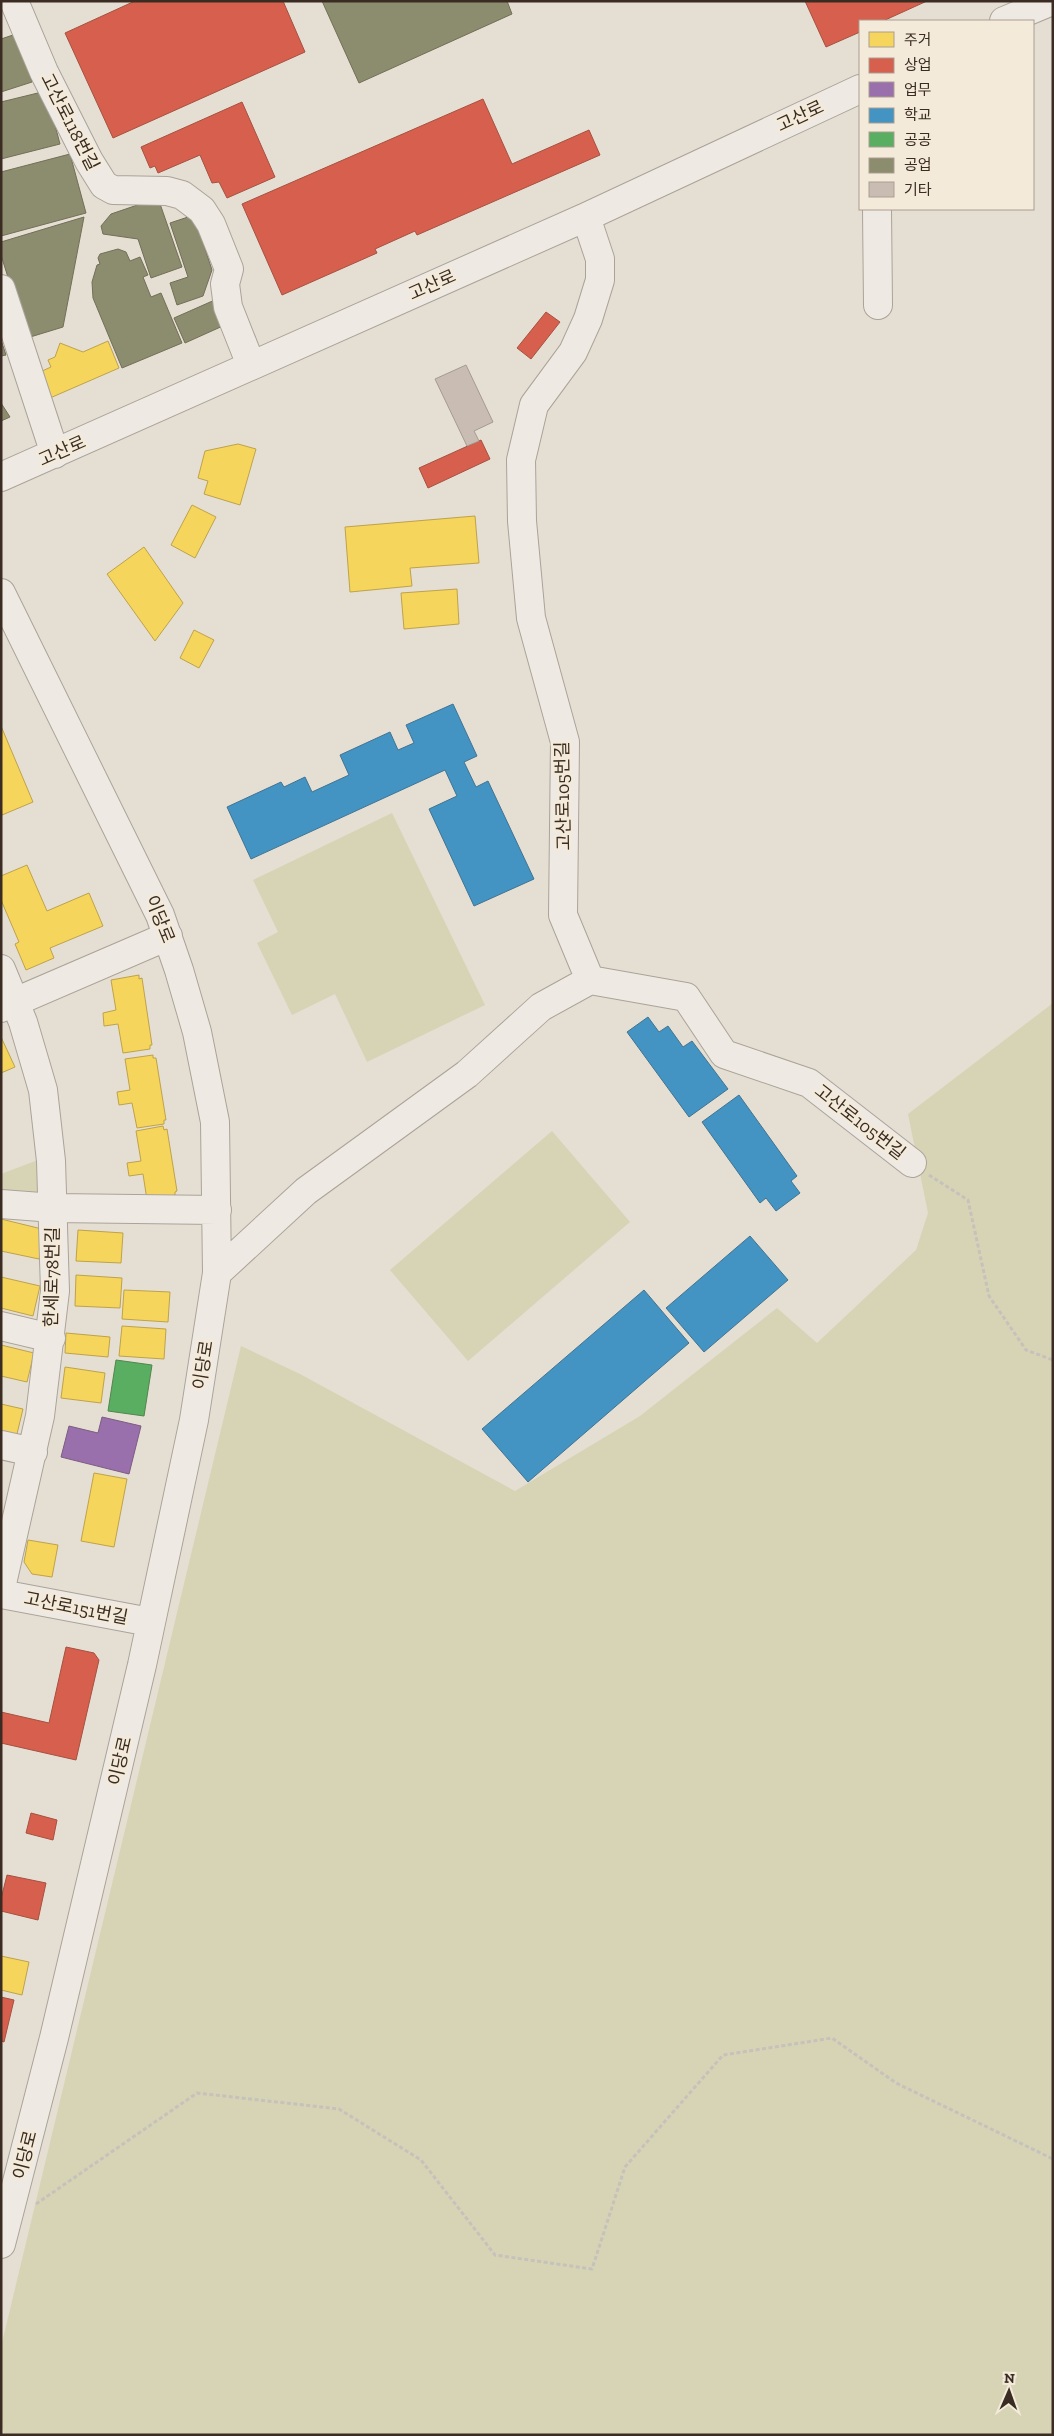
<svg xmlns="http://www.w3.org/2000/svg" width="1054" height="2436" font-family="'Zilla Slab','Noto Sans KR',serif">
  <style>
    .green { fill: #d6d4b5 }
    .homes { fill: #f6d55c; stroke: #bea24b }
    .shops { fill: #d6604d; stroke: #a75040 }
    .offices { fill: #9970ab; stroke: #7c5c82 }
    .schools { fill: #4393c3; stroke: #407493 }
    .public { fill: #5aae61; stroke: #50874e }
    .industry { fill: #8c8c6e; stroke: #736f57 }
    .building { fill: #c9bcb3; stroke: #a69a91 }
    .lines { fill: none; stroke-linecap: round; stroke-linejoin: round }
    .minor-casing { stroke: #aba39a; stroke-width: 30 }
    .path { stroke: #c6c1ba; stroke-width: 3; stroke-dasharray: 4 2.5; stroke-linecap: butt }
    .minor { stroke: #eeeae3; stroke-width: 28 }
    .labels { text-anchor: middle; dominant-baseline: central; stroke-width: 5; stroke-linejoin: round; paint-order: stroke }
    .street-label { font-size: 18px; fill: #3a2c22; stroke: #f4eada }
  </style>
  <rect width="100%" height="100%" fill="#e5ded2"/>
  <!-- green -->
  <path class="green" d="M392 813 485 1005 367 1062 335 994 292 1015 257 943 278 932 253 880Z
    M1053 1003V2435H5L1 2425V2347L241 1346 300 1374 515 1491 640 1416 777 1308 817 1343 916 1250 928 1213 908 1114Z
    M552 1131 630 1222 468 1361 390 1270Z
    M38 1160V1203L1 1199V1174Z"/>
  <!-- homes -->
  <path class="homes" d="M108 341 119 368 50 398 38 373 51 367 48 360 55 357 60 343 83 352Z
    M238 444 256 449 240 505 204 494 208 481 198 478 205 451Z
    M192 505 216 517 195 558 171 545Z
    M475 516 479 563 410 568 412 586 350 592 345 527Z
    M144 547 183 603 155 641 107 574Z
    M457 589 459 624 404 629 401 593Z
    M194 630 214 640 199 668 180 658Z
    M1 726 33 802 2 815 1 813Z
    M27 865 47 911 89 893 103 926 50 948 54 958 26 970 15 944 19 942 1 900V876Z
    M139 975V979L142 978 152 1045H150V1049L123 1053 118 1024 104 1026 103 1013 116 1010 111 980Z
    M1 1037 15 1067 1 1073Z
    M153 1055V1058H156L166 1120H164V1124L137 1128 132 1103 119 1105 117 1092 130 1090 125 1059Z
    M163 1126 164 1130 167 1129 177 1191 175 1192V1195L147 1200 143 1174 129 1176 127 1163 141 1161 136 1131Z
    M1 1219 46 1230 39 1259 1 1251Z
    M78 1230 123 1233 121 1263 76 1261Z
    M76 1275 122 1278 120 1308 75 1306Z
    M1 1277 40 1286 33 1316 1 1308Z
    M124 1290 170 1292 168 1322 122 1319Z
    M122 1326 166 1329 164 1359 119 1356Z
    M66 1333 110 1337 108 1357 65 1353Z
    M1 1345 34 1353 27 1382 1 1376Z
    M65 1367 105 1373 101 1403 61 1398Z
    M1 1404 23 1409 16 1438 1 1434Z
    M94 1473 127 1479 114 1547 81 1541Z
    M28 1540 58 1545 52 1577 32 1574 24 1562Z
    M1 1956 29 1962 22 1995 1 1990Z"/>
  <!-- shops -->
  <path class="shops" d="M135 1H283L305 52 113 138 65 33Z
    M805 1H927L883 21H860V32L826 47Z
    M483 99 512 164 589 130 600 155 417 235 415 231 375 249 377 253 282 295 242 204Z
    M242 102 275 177 227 198 219 182 212 183 200 155 158 173 155 166 150 168 141 147Z
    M546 312 560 322 531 359 517 348Z
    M481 440 490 459 428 488 419 468Z
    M66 1647 94 1653 99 1660 76 1760 1 1743V1712L49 1723Z
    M31 1813 57 1820 53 1840 26 1833Z
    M7 1875 46 1883 38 1920 1 1911V1899Z
    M1 1997 14 2000 4 2042 1 2041Z"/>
  <!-- offices -->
  <path class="offices" d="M102 1417 141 1426 129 1474 61 1457 69 1426 98 1433Z"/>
  <!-- schools -->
  <path class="schools" d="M453 704 477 756 464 762 476 787 488 781 534 879 474 906 429 809 457 796 445 770 251 859 227 807 281 782 284 787 305 777 312 792 349 775 340 755 390 732 398 750 414 743 406 725Z
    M648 1017 659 1032 668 1026 683 1047 692 1041 728 1089 689 1117 627 1032Z
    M739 1095 797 1176 791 1181 800 1193 776 1211 766 1198 760 1203 702 1122Z
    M750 1236 788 1280 704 1352 666 1308Z
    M644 1290 689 1343 528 1482 482 1429Z"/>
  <!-- public -->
  <path class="public" d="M116 1360 152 1365 144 1416 108 1411Z"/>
  <!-- industry -->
  <path class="industry" d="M322 1H507L512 14 359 83Z
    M16 34 32 82 1 92V39Z
    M46 91 60 144 1 159V102Z
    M70 154 86 213 1 236V172Z
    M158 198 182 267 151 278 138 239 103 234 101 226 111 214Z
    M194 215 212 270 203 296 177 305 170 283 188 277 170 223Z
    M84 217 63 327 27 338 1 255V242Z
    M118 249 126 252 130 261 140 257 148 275 143 277 151 297 161 293 182 343 122 368 93 298 92 282 97 265 100 264 98 258 100 254Z
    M217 299 225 325 185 343 174 318Z
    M1 340 6 355 1 356Z
    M1 403 10 417 1 421Z"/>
  <!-- building -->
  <path class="building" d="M466 365 493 422 474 431 479 441 467 446 435 379Z"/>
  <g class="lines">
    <!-- minor casing -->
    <g class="minor-casing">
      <path id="minor" d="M14 1 44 72 89 161 104 185 113 190 167 191 182 195 202 210 211 224 229 269 225 284 228 307 251 365
        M1004 21 1052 1
        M877 209 878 305
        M586 217 600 259V280L588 319 573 352 534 405 521 460 522 521 531 618 565 742 563 915 590 980 686 997 724 1054 809 1083 912 1163
        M1 289 55 454
        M1 477 586 217 860 89
        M1 593 160 915 179 970 197 1032 215 1122 217 1273 194 1420 142 1665 54 2038 1 2244
        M1 969 23 1022 43 1090 51 1161 55 1291 40 1416 1 1588
        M1 1008 168 936
        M1 1204 54 1208 217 1210
        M217 1273 306 1191 467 1074 541 1007 590 980
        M1 1326 51 1338
        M1 1445 33 1452
        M1 1594 150 1622"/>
    </g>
    <!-- path -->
    <path class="path" d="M929 1175 968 1200 989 1296 1026 1350 1053 1360
      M36 2204 197 2093 339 2109 421 2160 495 2255 592 2269 625 2167 723 2055 832 2038 896 2083 1053 2159"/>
    <!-- minor -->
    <use href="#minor" class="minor"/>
  </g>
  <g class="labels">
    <!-- street labels -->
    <g class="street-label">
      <text transform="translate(800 116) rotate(-25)">고산로</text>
      <text transform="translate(70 122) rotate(63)">고산로118번길</text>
      <text transform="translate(432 285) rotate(-24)">고산로</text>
      <text transform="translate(62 451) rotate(-24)">고산로</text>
      <text transform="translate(563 796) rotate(-91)">고산로105번길</text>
      <text transform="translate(160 919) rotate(68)">이당로</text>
      <text transform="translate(860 1122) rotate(38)">고산로105번길</text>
      <text transform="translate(52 1277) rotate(-89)">한세로78번길</text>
      <text transform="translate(203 1365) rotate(-81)">이당로</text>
      <text transform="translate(76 1608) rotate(11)">고산로151번길</text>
      <text transform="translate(120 1761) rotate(-77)">이당로</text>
      <text transform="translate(25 2155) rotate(-76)">이당로</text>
    </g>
  </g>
  <!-- border -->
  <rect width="1054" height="2436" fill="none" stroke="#3a2c22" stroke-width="5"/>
  <!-- legend -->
  <rect x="859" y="20" width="175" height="190" fill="#f4eada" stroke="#aa9e90"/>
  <rect x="869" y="32" width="25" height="15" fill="#f6d55c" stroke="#aa9e90"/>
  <text x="904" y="45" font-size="15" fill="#3a2c22">주거</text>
  <rect x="869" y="58" width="25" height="15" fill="#d6604d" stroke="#aa9e90"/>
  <text x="904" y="70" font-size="15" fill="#3a2c22">상업</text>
  <rect x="869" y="82" width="25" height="15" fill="#9970ab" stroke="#aa9e90"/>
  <text x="904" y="95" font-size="15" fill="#3a2c22">업무</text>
  <rect x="869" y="108" width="25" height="15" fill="#4393c3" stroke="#aa9e90"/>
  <text x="904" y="120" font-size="15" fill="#3a2c22">학교</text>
  <rect x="869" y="132" width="25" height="15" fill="#5aae61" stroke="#aa9e90"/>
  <text x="904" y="145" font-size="15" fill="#3a2c22">공공</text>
  <rect x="869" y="158" width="25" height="15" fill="#8c8c6e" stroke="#aa9e90"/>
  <text x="904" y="170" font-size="15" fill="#3a2c22">공업</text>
  <rect x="869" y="182" width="25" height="15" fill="#c9bcb3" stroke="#aa9e90"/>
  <text x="904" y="195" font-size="15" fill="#3a2c22">기타</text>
  <!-- north arrow -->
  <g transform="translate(1009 2391) rotate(2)" stroke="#f4eada" stroke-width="4" paint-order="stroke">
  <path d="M0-4L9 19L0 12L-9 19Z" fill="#3a2c22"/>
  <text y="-8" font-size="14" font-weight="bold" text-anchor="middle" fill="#3a2c22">N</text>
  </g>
</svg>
